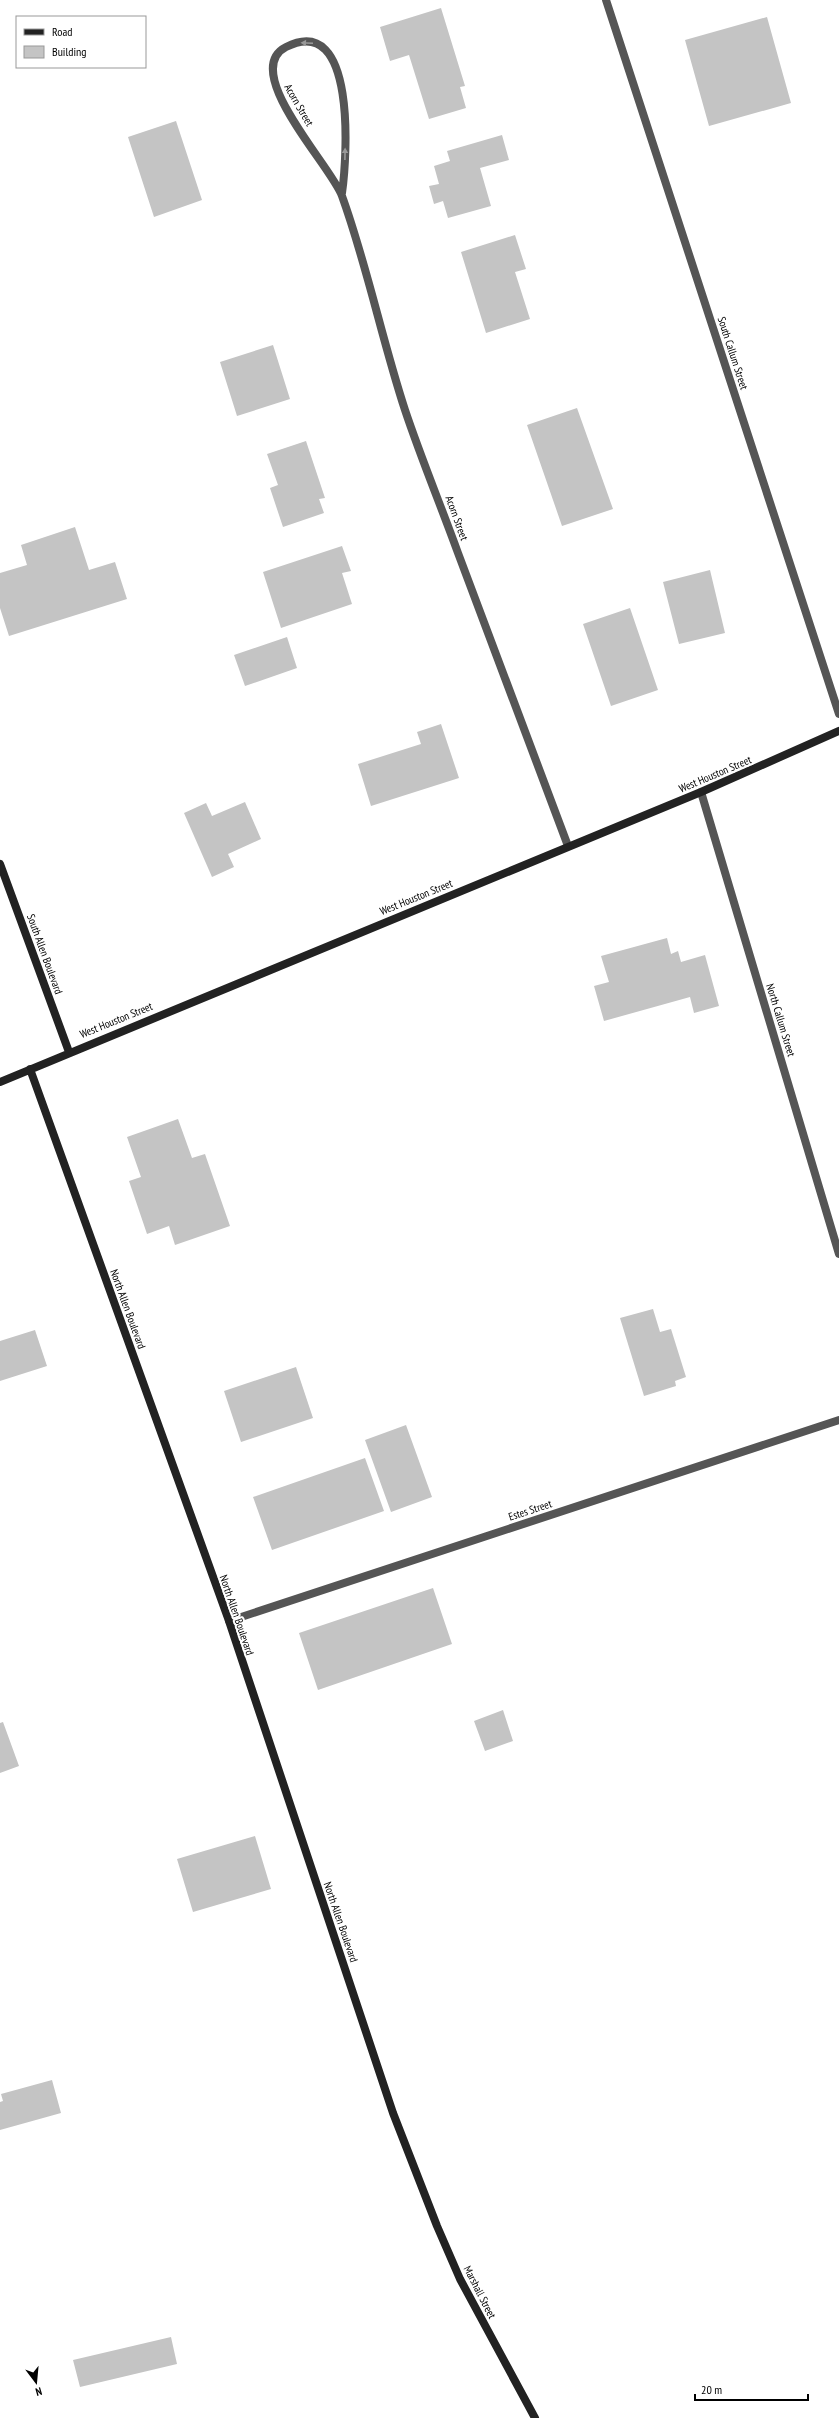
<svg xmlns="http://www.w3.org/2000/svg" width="839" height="2418" font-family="'PT Sans Narrow',sans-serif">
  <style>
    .building { fill: #c4c4c4 }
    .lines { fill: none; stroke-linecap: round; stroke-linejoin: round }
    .street { stroke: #555; stroke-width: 8 }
    .secondary { stroke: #222; stroke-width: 8 }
    .oneway { fill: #999 }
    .labels { text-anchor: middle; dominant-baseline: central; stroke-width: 4; stroke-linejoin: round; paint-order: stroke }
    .street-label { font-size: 11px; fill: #000; stroke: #fff }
  </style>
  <rect width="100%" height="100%" fill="#fff"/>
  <!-- building -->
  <path class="building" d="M441 8 465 86 460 87 466 108 429 119 409 55 390 61 380 27Z
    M767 17 791 103 709 126 685 40Z
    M176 121 202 200 154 217 128 137Z
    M502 135 509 160 480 168 491 206 448 218 443 201 434 204 429 186 439 184 434 166 450 161 447 151Z
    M515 235 526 269 515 272 530 319 486 333 461 252Z
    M273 345 290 399 237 416 220 362Z
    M577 408 613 509 562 526 527 425Z
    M306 441 325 498 319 499 324 513 283 527 270 488 278 485 267 454Z
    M75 527 89 570 115 562 127 599 9 636 0 608V573L27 565 21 545Z
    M342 546 351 571 342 573 352 604 281 628 263 572Z
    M710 570 725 633 679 644 663 582Z
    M630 608 658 690 611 706 583 624Z
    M287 637 297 668 245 686 234 655Z
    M441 724 459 778 371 806 358 764 421 744 417 732Z
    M245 802 261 839 228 854 234 867 212 877 184 813 206 803 212 816Z
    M667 938 671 954 678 951 681 962 705 955 719 1006 694 1013 690 997 604 1021 594 986 609 982 601 956Z
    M178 1119 192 1158 205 1154 230 1226 175 1245 169 1226 147 1234 129 1181 141 1177 127 1137Z
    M653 1309 660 1332 671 1329 686 1377 675 1381 676 1386 644 1396 620 1318Z
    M35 1330 47 1366 0 1381V1341Z
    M296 1367 313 1418 241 1442 224 1391Z
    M406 1425 432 1497 391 1512 365 1440Z
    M365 1458 384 1511 272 1550 253 1497Z
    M433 1588 452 1644 318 1690 299 1633Z
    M503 1710 513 1741 485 1751 474 1721Z
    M3 1722 19 1766 0 1773V1723Z
    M255 1836 271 1889 193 1912 177 1859Z
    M52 2080 61 2113 0 2130V2102L3 2101 1 2094Z
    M171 2337 177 2364 80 2387 73 2360Z"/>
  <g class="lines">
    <!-- street -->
    <path class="street" d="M606 0 839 714
      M342 193C347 158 357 11 286 47 239 71 332 167 342 196 367 265 382 340 405 410 421 458 441 506 458 553 495 651 531 749 568 846
      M701 792 839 1254
      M229 1621 839 1420"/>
    <!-- secondary -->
    <path class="secondary" d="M0 864 69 1052
      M30 1069 229 1621 393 2113 437 2226 460 2279 535 2418
      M0 1082 701 792 839 731"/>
  </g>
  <!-- one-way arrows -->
  <defs><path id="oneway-solid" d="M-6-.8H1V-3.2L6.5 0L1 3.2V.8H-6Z"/></defs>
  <g class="oneway">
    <use href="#oneway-solid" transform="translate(307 43) rotate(-177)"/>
    <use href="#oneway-solid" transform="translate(345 154) rotate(-89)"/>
  </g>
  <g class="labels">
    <!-- street labels -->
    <g class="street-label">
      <text transform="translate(299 105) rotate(60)">Acorn Street</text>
      <text transform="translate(733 353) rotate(72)">South Callum Street</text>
      <text transform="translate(457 518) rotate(70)">Acorn Street</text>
      <text transform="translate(715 774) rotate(-23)">West Houston Street</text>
      <text transform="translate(416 897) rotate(-22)">West Houston Street</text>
      <text transform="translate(45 954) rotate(70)">South Allen Boulevard</text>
      <text transform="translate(116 1020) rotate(-22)">West Houston Street</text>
      <text transform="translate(781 1020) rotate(73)">North Callum Street</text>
      <text transform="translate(128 1309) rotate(70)">North Allen Boulevard</text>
      <text transform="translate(530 1510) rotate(-18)">Estes Street</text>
      <text transform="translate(237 1615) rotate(71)">North Allen Boulevard</text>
      <text transform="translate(341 1922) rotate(71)">North Allen Boulevard</text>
      <text transform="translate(480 2292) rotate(63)">Marshall Street</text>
    </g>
  </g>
  <!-- legend -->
  <rect x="16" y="16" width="130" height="52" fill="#ffffff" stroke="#999999"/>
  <rect x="24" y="29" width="20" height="6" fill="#222222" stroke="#999999"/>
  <text x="52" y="36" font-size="12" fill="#000000">Road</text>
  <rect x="24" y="46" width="20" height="12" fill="#c4c4c4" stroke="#999999"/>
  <text x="52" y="56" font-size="12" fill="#000000">Building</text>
  <!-- north arrow -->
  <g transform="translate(36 2382) rotate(164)" stroke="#ffffff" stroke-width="3" paint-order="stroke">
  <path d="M0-3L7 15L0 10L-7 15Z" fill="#000000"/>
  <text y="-6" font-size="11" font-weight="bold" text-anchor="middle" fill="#000000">N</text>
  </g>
  <!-- scale -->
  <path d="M695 2394v6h113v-6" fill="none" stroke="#000000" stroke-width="2"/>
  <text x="701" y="2394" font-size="12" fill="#000000" stroke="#ffffff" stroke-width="3" paint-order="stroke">20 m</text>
</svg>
